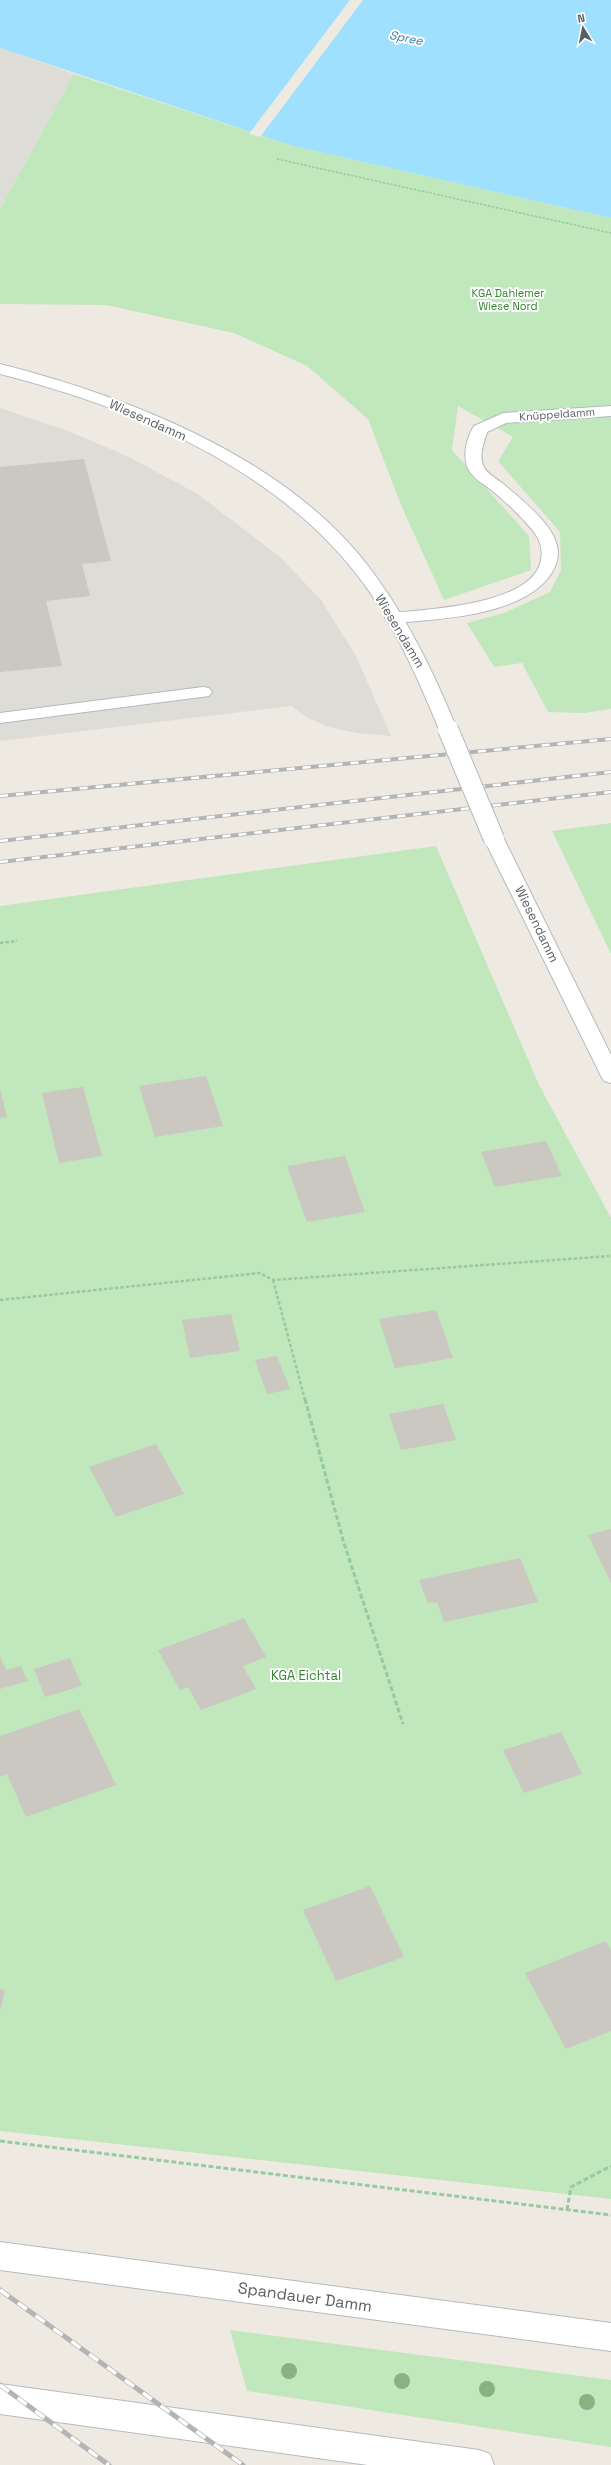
<svg xmlns="http://www.w3.org/2000/svg" width="611" height="2465" font-family="'Space Grotesk',sans-serif">
  <style>
    .industrial { fill: #dedcd6 }
    .green { fill: #c1e7bc }
    .water { fill: #a0e0ff }
    .pier { fill: #eeeae1 }
    .building { fill: #cbc7c1 }
    .lines { fill: none; stroke-linecap: round; stroke-linejoin: round }
    .lane-casing { stroke: #b4b9bd; stroke-width: 2 }
    .secondary-casing { stroke: #b5babf; stroke-width: 2 }
    .path-far2 { stroke: #97caa0; stroke-width: 1.5; stroke-dasharray: 2.5 1.5; stroke-linecap: butt }
    .path-far1 { stroke: #97caa0; stroke-width: 2.5; stroke-dasharray: 3.5 2; stroke-linecap: butt }
    .path { stroke: #97caa0; stroke-width: 3; stroke-dasharray: 5 2.5; stroke-linecap: butt }
    .lane { fill: #fff; fill-rule: evenodd }
    .secondary { fill: #fff; fill-rule: evenodd }
    .rail-far1-casing { stroke: #b3b4b4; stroke-width: 4 }
    .rail-casing { stroke: #b3b4b4; stroke-width: 5 }
    .rail-far1 { stroke: #fff; stroke-width: 2.5; stroke-dasharray: 8; stroke-linecap: butt }
    .rail { stroke: #fff; stroke-width: 3.5; stroke-dasharray: 11; stroke-linecap: butt }
    .secondary-bridge-casing { stroke: #b5babf; stroke-width: 22; stroke-linecap: butt }
    .secondary-bridge { stroke: #fff; stroke-width: 20 }
    .tree { fill: #88b280 }
    .labels { text-anchor: middle; dominant-baseline: central; stroke-width: 4; stroke-linejoin: round; paint-order: stroke }
    .far-park-label { font-size: 11px; fill: #358430; stroke: #fff }
    .far-street-label { font-size: 11px; fill: #5a5f63; stroke: #fff }
    .far-water-label { font-size: 12px; font-style: italic; fill: #367cad; stroke: #fff }
    .street-label { font-size: 13px; fill: #5a5f63; stroke: #fff }
    .park-label { font-size: 13px; fill: #358430; stroke: #fff }
    .near-street-label { font-size: 16px; fill: #5a5f63; stroke: #fff }
  </style>
  <rect width="100%" height="100%" fill="#eeeae1"/>
  <!-- industrial -->
  <path class="industrial" d="M0 48 74 74 0 209Z
    M0 408 68 431 127 456 196 493 279 556 321 600 356 656 391 736 357 733 329 727 308 718 291 706 0 741Z"/>
  <!-- green -->
  <path class="green" d="M74 74 293 146 611 218V709L584 713 548 712 522 663 494 667 467 623 504 613 550 592 561 570 560 532 498 461 513 437 458 406 452 450 529 536 531 570 444 600 401 505 368 419 307 366 234 333 106 305 0 304V209Z
    M611 823V954L552 831Z
    M436 846 539 1085 611 1218V2199L0 2131V906Z
    M230 2330 611 2380V2447L247 2391Z"/>
  <!-- water -->
  <path class="water" d="M0 0H611V218L293 146 0 48Z"/>
  <!-- pier -->
  <path class="pier" d="M350 0H363L260 137 249 134Z"/>
  <!-- building -->
  <path class="building" d="M84 459 111 561 82 564 90 596 46 601 62 666 0 672V467Z
    M206 1076 223 1126 155 1137 139 1086Z
    M83 1087 102 1156 59 1163 42 1093Z
    M0 1089 7 1117 0 1118Z
    M546 1141 562 1176 495 1187 481 1152Z
    M345 1156 365 1212 307 1222 287 1166Z
    M436 1310 453 1358 395 1368 379 1319Z
    M231 1314 240 1351 190 1358 182 1320Z
    M277 1356 290 1389 267 1394 255 1360Z
    M443 1404 456 1440 401 1450 389 1414Z
    M156 1444 184 1494 116 1517 89 1467Z
    M611 1529V1583L588 1535Z
    M520 1558 538 1602 444 1622 437 1602 428 1603 419 1580Z
    M244 1618 266 1657 243 1666 256 1689 201 1710 188 1687 180 1690 158 1650Z
    M0 1656 6 1670 21 1666 28 1681 0 1689Z
    M70 1658 82 1686 45 1697 34 1669Z
    M79 1709 116 1785 26 1817 7 1774 0 1777V1736Z
    M561 1732 582 1774 524 1793 503 1750Z
    M370 1886 404 1957 336 1981 303 1910Z
    M606 1941 611 1950V2031L566 2049 525 1973Z
    M0 1989 5 1990 1 2009H0Z"/>
  <g class="lines">
    <!-- lane casing -->
    <g class="lane-casing">
      <path id="lane" d="M611 406V416L506 423 487 432C484 443 478 456 484 467 487 474 496 478 502 483 518 496 535 510 548 527 559 543 562 557 551 574 523 616 440 619 394 623L388 622 385 618 388 614 394 613C429 609 533 605 541 560 543 550 540 540 534 532 521 516 506 502 490 489 482 483 473 478 468 469 462 456 467 437 474 426L503 413Z
        M203 687 209 688 212 692 209 696 0 723V713Z"/>
    </g>
    <!-- secondary casing -->
    <g class="secondary-casing">
      <path id="secondary" d="M0 364C126 396 276 454 361 557 403 609 432 668 457 729L454 733H442L439 729C418 679 396 628 364 584 280 469 134 408 0 374Z
        M494 833 501 835 504 839 611 1055V1083L604 1081 601 1076 484 839 487 835Z
        M0 2242 611 2323V2351L0 2270Z
        M0 2384 479 2450 490 2454 494 2465H368L0 2414Z"/>
    </g>
    <!-- path-far2 -->
    <path class="path-far2" d="M277 159 611 233"/>
    <!-- path-far1 -->
    <path class="path-far1" d="M0 943 17 941
      M273 1280 305 1400
      M0 1300 260 1273 273 1280 611 1256"/>
    <!-- path -->
    <path class="path" d="M305 1399 343 1540 403 1724
      M0 2141 611 2215
      M567 2210 571 2187 611 2166"/>
    <!-- lane -->
    <use href="#lane" class="lane"/>
    <!-- secondary -->
    <use href="#secondary" class="secondary"/>
    <!-- rail-far1 casing -->
    <g class="rail-far1-casing">
      <path id="rail-far1" d="M0 796 611 739
        M0 841 611 772
        M0 862 611 792"/>
    </g>
    <!-- rail casing -->
    <g class="rail-casing">
      <path id="rail" d="M0 2290 243 2465
        M0 2385 109 2465"/>
    </g>
    <!-- rail-far1 -->
    <use href="#rail-far1" class="rail-far1"/>
    <!-- rail -->
    <use href="#rail" class="rail"/>
    <!-- secondary-bridge casing -->
    <g class="secondary-bridge-casing">
      <path id="secondary-bridge" d="M448 729 494 839"/>
    </g>
    <!-- secondary-bridge -->
    <use href="#secondary-bridge" class="secondary-bridge"/>
  </g>
  <!-- trees -->
  <g class="tree">
    <circle cx="289" cy="2371" r="8"/>
    <circle cx="402" cy="2381" r="8"/>
    <circle cx="487" cy="2389" r="8"/>
    <circle cx="587" cy="2402" r="8"/>
  </g>
  <g class="labels">
    <!-- far-park labels -->
    <g class="far-park-label">
      <text x="508" y="293">KGA Dahlemer<tspan x="508" dy="13">Wiese Nord</tspan></text>
    </g>
    <!-- far-street labels -->
    <g class="far-street-label">
      <text transform="translate(557 414) rotate(-4)">Knüppeldamm</text>
    </g>
    <!-- far-water labels -->
    <g class="far-water-label">
      <text transform="translate(406 38) rotate(11)">Spree</text>
    </g>
    <!-- street labels -->
    <g class="street-label">
      <text transform="translate(148 420) rotate(24)">Wiesendamm</text>
      <text transform="translate(400 631) rotate(59)">Wiesendamm</text>
      <text transform="translate(537 924) rotate(64)">Wiesendamm</text>
    </g>
    <!-- park labels -->
    <g class="park-label">
      <text x="306" y="1675">KGA Eichtal</text>
    </g>
    <!-- near-street labels -->
    <g class="near-street-label">
      <text transform="translate(305 2297) rotate(8)">Spandauer Damm</text>
    </g>
  </g>
  <!-- north arrow -->
  <g transform="translate(583 28) rotate(350)" stroke="#ffffff" stroke-width="3" paint-order="stroke">
  <path d="M0-3L7 15L0 10L-7 15Z" fill="#5a5f63"/>
  <text y="-6" font-size="11" font-weight="bold" text-anchor="middle" fill="#5a5f63">N</text>
  </g>
</svg>
